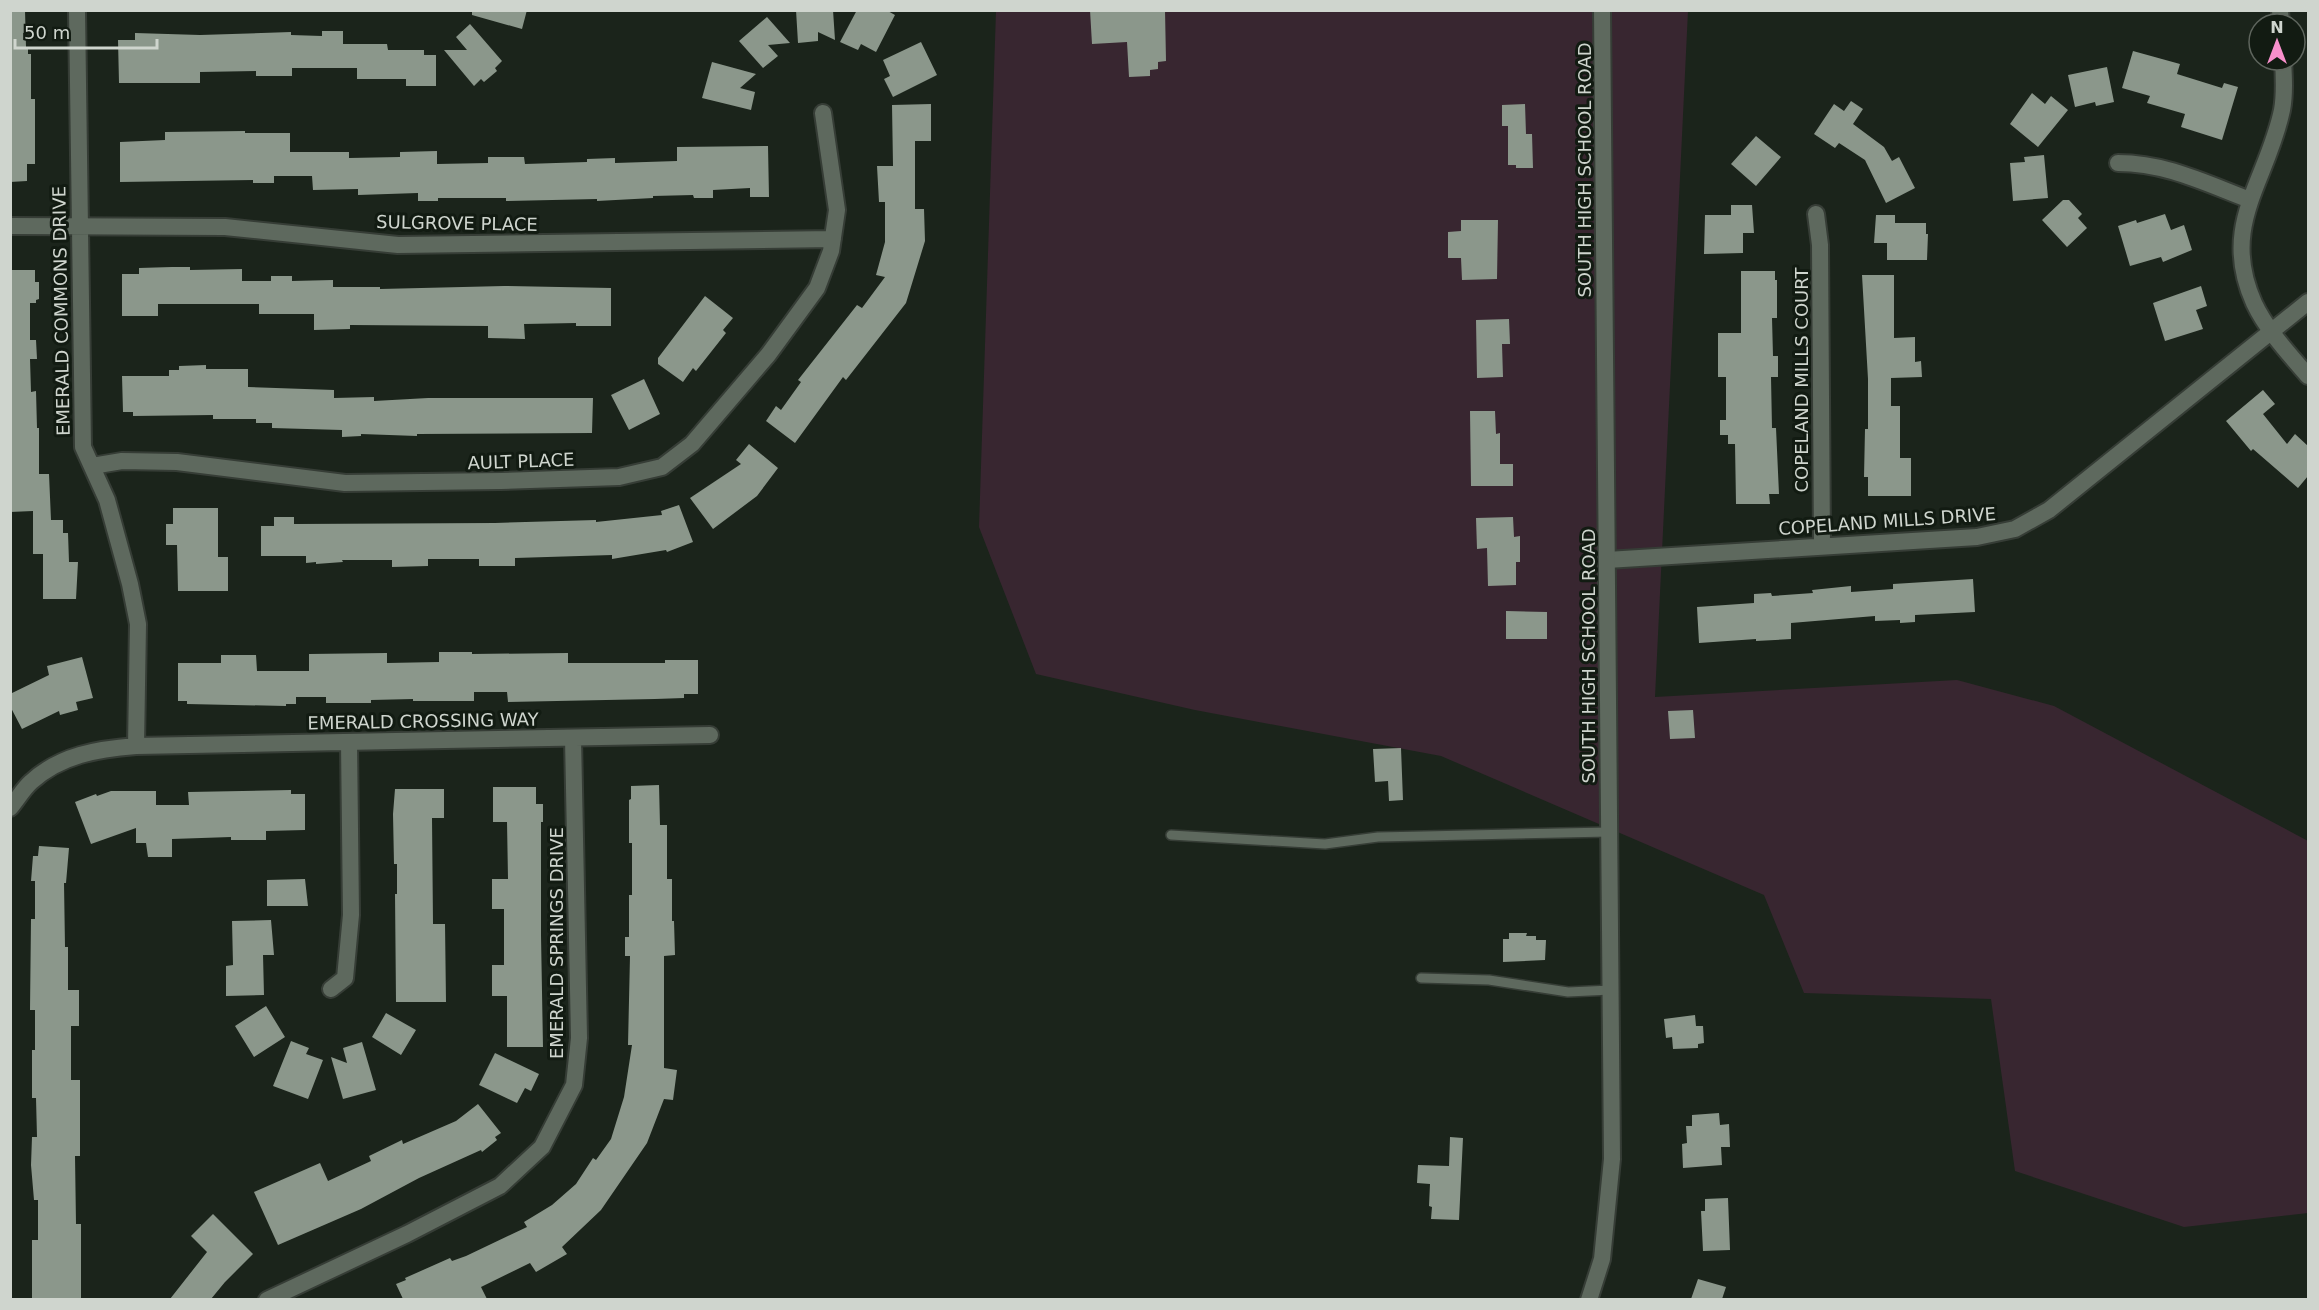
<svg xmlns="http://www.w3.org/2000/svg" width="2319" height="1310" font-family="'DejaVu Sans',sans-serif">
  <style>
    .green { fill: #382630 }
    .building { fill: #8b978b }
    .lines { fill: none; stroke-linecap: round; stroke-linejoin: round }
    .service-casing { stroke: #363d36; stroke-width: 12 }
    .minor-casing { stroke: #363d36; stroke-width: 20 }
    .secondary-casing { stroke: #363d36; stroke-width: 20 }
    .service { stroke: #5e695e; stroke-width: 9 }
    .minor { stroke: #5e695e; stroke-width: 16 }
    .secondary { stroke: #5e695e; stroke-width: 16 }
    .labels { text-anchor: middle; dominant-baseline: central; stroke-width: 6; stroke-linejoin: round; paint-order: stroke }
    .street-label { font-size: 18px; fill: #cfd5ce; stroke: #121b12 }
  </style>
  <rect width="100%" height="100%" fill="#1b241b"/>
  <!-- green -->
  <path class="green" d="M996 11H1688L1655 697 1957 680 2054 706 2308 841V1213L2184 1227 2015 1171 1991 999 1804 993 1764 895 1441 756 1195 710 1036 674 979 527Z"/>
  <!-- building -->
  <path class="building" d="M10 10H25L26 47 28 48V54H31V99H35V164H27V181L10 182Z
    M472 10H527L522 29 472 15Z
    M796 10H833L835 40 818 32V41L798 43Z
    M857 10H886L895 15 876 52 861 44 858 50 840 42Z
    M1090 10H1165L1166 61 1158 62V69L1150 70V76L1129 77 1127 42 1092 44Z
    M767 17 790 43 768 45 778 56 763 68 739 41Z
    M470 24 502 61 495 68 497 71 484 82 481 79 474 86 444 50H467L456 37Z
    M322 31H343V44H387L388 50H424V55H436V86H406V79H357V68H292V76H256V71L200 72V83H119L118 40H135V33L200 35 291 32V35L322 36Z
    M921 42 937 75 893 97 884 79 890 76 883 60Z
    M2133 51 2180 64 2177 74 2222 88 2224 83 2238 87 2222 140 2181 127 2185 114 2147 103 2150 96 2122 88Z
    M712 62 756 74 740 88 755 92 751 110 702 98Z
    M2107 67 2114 102 2096 106 2095 102 2075 107 2068 75Z
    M2032 93 2045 104 2051 96 2068 110 2038 147 2010 124Z
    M1851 101 1863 109 1853 124 1884 147 1892 161 1899 157 1915 188 1886 203 1865 160 1839 143 1835 148 1814 134 1834 104 1844 111Z
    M931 104V141H915V209H924L925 241 906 303 846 380 843 377 795 443 766 421 776 406 781 410 801 382 798 380 857 305 862 308 885 277 876 275 885 242V202H879L877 166H893L892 105Z
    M1525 104 1526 134H1532L1533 168H1516V165H1508V126H1502V105Z
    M245 131V133H290V152H349V158L400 157V152L437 151V164L488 163V157H524L525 164 587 162V159L615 158V163L677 161V147L768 146 769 197H750V188L713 190V198H694L693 195 653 196V198L597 201V199L506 201V198H438V201H418V193L358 195V189L313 190 312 176H274V183H253V180L120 182V142L165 140V132Z
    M1756 136 1781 157 1756 186 1731 164Z
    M2044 155 2048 198 2013 201 2010 163 2025 162 2024 157Z
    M2063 200H2069L2082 214 2078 218 2087 228 2067 247 2042 220Z
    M1731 205H1752L1754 233H1743V253L1704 254 1705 215H1731Z
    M2165 214 2171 230 2184 225 2192 250 2163 262 2161 257 2130 266 2118 226 2136 220 2137 223Z
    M1876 215H1895V223H1926V234H1928L1927 260H1887V243H1874Z
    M1461 220H1498L1497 279 1462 280 1461 258H1448V232L1461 231Z
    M172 267H190V270L242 269V281H271V276H292V281L333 280V287H380V289L504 286 611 288V326H576V323L524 324 525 339 488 338V326L350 325V329L314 330V314H259V304H158V316H122V274H139V268Z
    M10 270H35V282H39V299L36 300V303H30V340H36L37 359H30L31 392 36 391 37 428H39V474H49L51 520H63V533H68L69 562H78L76 599H43V554H33V511L10 512Z
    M1741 271H1775V280H1777V318H1772L1773 356H1778V377H1771L1772 428H1776L1779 494H1769L1770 504H1736L1735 444H1728V435H1720V420H1726V377H1718V333H1741Z
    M1862 275H1894V338L1915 337V362L1921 361 1922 377 1891 378V406H1900V458H1911V496H1868V477H1864L1865 429H1868V379Z
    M2201 286 2207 306 2196 310 2203 329 2165 341 2153 303Z
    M705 296 733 318 723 330 726 333 696 371 693 368 683 382 658 364V358Z
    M1509 319 1510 344H1502L1503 377 1477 378 1476 320Z
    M206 365V369H248V387L334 390V398L374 397V401L428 398H593L592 433 417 434V436L361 434V436L342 437V430L272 428V423H256V419H213V415L133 416V412H123L122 376H169V370H179V366Z
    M644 379 660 414 629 430 611 395Z
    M2263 390 2275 404 2263 414 2287 444 2295 434 2308 446V476L2298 488 2253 449 2251 451 2226 421Z
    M1470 411H1495L1496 434 1500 433V464H1513V486H1471Z
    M749 444 778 468 757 496 713 529 690 498 741 464 736 460Z
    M679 505 693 542 667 552 666 550 612 559V555L515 558V566H479V559H428V566L392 567V560H342L343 562 316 564V562L306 563V556H261V526H274V517H294V524L495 523 596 520V522L662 515 661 511Z
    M173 508H218V557H228V591H178L177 545H166V524H173Z
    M1513 517 1514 537 1520 536V562H1516V585L1488 586 1487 548 1477 549 1476 518Z
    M1973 579 1975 612 1915 615V622L1900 623V620L1875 621V616L1791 623V639L1756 641V639L1699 643 1697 607 1754 603V594L1771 593 1772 596 1813 593 1812 590 1851 586V592L1893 589V584Z
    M1506 611 1547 612V639H1506Z
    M439 652H472V654L568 653V663H665V660H698V694H684V698L655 699 508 702 507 692H474V701H413V699L371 700V703H326V697H296V704H286V706L187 704V701H178V663H221V655H256L257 671H309V654L387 653V663L439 662Z
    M82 657 93 698 76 702 78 710 60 715 59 711 22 729 10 706V694L49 675 47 666Z
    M1693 710 1695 738 1670 739 1668 711Z
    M1401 748 1403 800 1389 801 1388 781 1375 782 1373 749Z
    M659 785 660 825H667V879H672V921H674L675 955 664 956V1068L677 1070 673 1100 664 1099 647 1143 601 1210 562 1247 567 1254 536 1272 530 1263 481 1287 487 1299H403L396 1284 406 1280 405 1278 450 1258 452 1261 466 1256 527 1227 524 1222 552 1205 576 1184 593 1158 596 1160 611 1139 624 1097 632 1045H628L630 956H625V937H629V895H632V843H629V800L631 799V786Z
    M493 787H536V804H543V822H541V935L543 1047H507V996H492V965H504V909H492V879H508L507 822H493Z
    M395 789H444V818H432L433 924H445L446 1002H396L395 894H397V864H394L393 814Z
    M291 790V794H305V830L266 831V840H231V837L172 839V857H148L146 843H136V828L91 844 75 802 96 794 97 796 111 791H156V805H189L188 792Z
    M39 846 69 848 66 883H64L65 947H68V990H79V1026H71V1080H80V1156H75L76 1224H81V1299H32V1240H38V1200H34L31 1165 32 1137H37L36 1098H32V1050H35V1010H30L31 919H35V881H31L33 856H38Z
    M305 879 308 906H267V880Z
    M271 920 274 955H263L264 995 226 996V966L233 965 232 921Z
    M1509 933H1527L1526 936H1536V940H1546L1545 960 1503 962V939H1509Z
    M266 1006 285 1037 254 1057 235 1026Z
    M386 1013 416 1030 401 1055 372 1037Z
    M1695 1015 1696 1026H1703L1704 1043 1698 1044V1048L1673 1049 1672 1037 1666 1038 1664 1019Z
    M291 1041 309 1048 306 1054 323 1060 308 1099 273 1086Z
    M362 1042 376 1090 343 1099 331 1057 347 1063 343 1048Z
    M495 1053 539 1074 531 1091 525 1088 517 1103 479 1085Z
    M478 1104 501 1133 495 1137 497 1140 482 1152 481 1150 419 1178 361 1209 278 1245 254 1192 320 1163 328 1181 371 1161 369 1156 402 1140 403 1144 456 1121Z
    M1719 1113 1720 1125 1729 1124 1730 1147H1721L1722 1165 1683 1168 1682 1144 1687 1143 1686 1126H1692V1115Z
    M1450 1137 1463 1138 1459 1220 1431 1219 1432 1207 1429 1206 1430 1184 1417 1183 1418 1165 1449 1166Z
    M1728 1198 1730 1250 1703 1251 1701 1211H1705V1199Z
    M213 1214 253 1254 225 1282 211 1299H170L207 1252 191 1236Z
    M1698 1279 1726 1287 1722 1299H1691Z"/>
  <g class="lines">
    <!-- service casing -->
    <g class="service-casing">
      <path id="service" d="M1171 835 1325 844 1378 837 1609 832
        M1421 978 1489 980 1568 992 1611 990"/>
    </g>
    <!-- minor casing -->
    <g class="minor-casing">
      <path id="minor" d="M77 10 83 447 107 500 130 584 138 624 136 746
        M2280 10 2281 24
        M2283 60C2284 77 2285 94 2282 110 2267 182 2219 225 2254 303 2266 329 2289 354 2308 376
        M2118 163C2166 163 2205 183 2250 200
        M1816 214 1820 245 1822 546
        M10 226 225 227 398 245 833 239
        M92 466 122 461 177 462 345 483 501 481 619 477 662 467 692 444 768 355 817 288 831 251 837 210 823 113
        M1607 560 1977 537 2015 529 2049 510 2308 302
        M10 808C17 800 23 789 31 782 60 755 98 749 136 746L710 735
        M331 989 345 978 351 915 349 742
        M267 1300 407 1234 500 1186 542 1147 574 1085 579 1038 573 738"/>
    </g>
    <!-- secondary casing -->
    <g class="secondary-casing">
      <path id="secondary" d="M1589 1300 1602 1259 1612 1159 1602 10"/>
    </g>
    <!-- service -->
    <use href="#service" class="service"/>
    <!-- minor -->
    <use href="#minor" class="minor"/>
    <!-- secondary -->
    <use href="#secondary" class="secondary"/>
  </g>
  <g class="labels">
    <!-- street labels -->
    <g class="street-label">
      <text transform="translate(1584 170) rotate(-90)">SOUTH HIGH SCHOOL ROAD</text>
      <text transform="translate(457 223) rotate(1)">SULGROVE PLACE</text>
      <text transform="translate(61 311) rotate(-91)">EMERALD COMMONS DRIVE</text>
      <text transform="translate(1801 380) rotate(-90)">COPELAND MILLS COURT</text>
      <text transform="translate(521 461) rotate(-2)">AULT PLACE</text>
      <text transform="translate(1887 521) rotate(-4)">COPELAND MILLS DRIVE</text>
      <text transform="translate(1588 656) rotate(-90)">SOUTH HIGH SCHOOL ROAD</text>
      <text transform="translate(423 721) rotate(-1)">EMERALD CROSSING WAY</text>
      <text transform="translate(556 943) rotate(-90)">EMERALD SPRINGS DRIVE</text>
    </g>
  </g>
  <!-- border -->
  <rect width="2319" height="1310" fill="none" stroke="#cfd5ce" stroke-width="24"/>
  <!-- north arrow -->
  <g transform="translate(2277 42)"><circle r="28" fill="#121b12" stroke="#5e655d" stroke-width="1.5"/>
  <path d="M0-4.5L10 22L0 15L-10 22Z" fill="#f890cc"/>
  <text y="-9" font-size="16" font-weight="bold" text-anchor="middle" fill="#cfd5ce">N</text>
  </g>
  <!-- scale -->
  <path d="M15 39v9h142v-9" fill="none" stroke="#cfd5ce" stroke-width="3"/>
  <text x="24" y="39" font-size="18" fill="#cfd5ce" stroke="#121b12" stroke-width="4.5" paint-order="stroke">50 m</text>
</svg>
